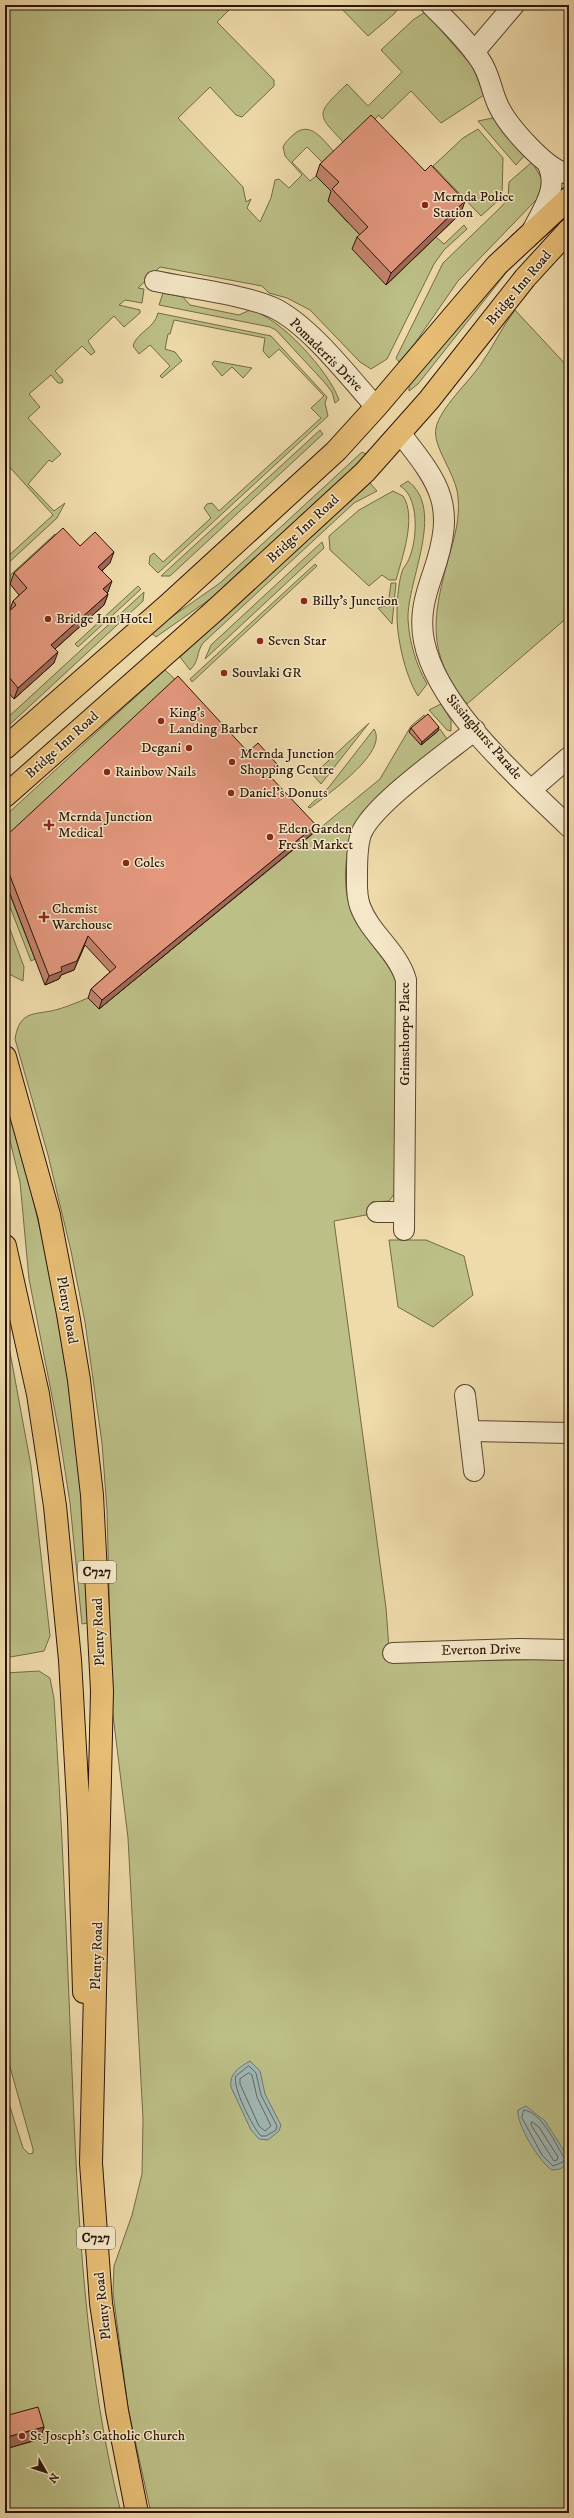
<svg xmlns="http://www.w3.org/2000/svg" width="574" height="2518" font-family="'IM FELL DW Pica',serif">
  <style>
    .green { fill: #bcbf86; stroke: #736a47 }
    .water { fill: #a0b8b5; stroke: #717670 }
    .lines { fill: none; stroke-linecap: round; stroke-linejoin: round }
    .shore { stroke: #65665e; stroke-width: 1 }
    .minor-casing { stroke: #5b4630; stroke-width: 22 }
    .major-casing { stroke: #2a1408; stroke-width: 24 }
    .minor { stroke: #f5e8c8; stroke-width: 20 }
    .major { stroke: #e8be75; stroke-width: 22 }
    .wall { fill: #c4836c; stroke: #2a1408 }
    .shaded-wall { fill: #a06a58; stroke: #2a1408 }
    .building { fill: #e4987e; stroke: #2a1408 }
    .poi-dot { fill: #8f2418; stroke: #f5e8c8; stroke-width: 1.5 }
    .labels { text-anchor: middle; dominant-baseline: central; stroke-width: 3; stroke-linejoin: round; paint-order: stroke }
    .shield { fill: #f5e8c8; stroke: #675442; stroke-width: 1 }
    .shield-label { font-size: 13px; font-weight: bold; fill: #2a1408 }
    .poi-label { font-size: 14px; fill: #2a1408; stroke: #f5e8c8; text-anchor: start }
    .street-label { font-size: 14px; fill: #2a1408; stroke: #f5e8c8 }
  </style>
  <rect width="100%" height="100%" fill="#efdbaa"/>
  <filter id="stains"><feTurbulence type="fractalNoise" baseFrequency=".005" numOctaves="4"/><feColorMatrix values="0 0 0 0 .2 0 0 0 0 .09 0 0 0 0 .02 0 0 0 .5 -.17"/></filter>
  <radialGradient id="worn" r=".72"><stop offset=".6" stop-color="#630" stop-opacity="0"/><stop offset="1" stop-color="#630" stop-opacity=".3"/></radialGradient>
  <!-- green -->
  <path class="green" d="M5 5H234L217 22 274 80V86L242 117 236 115 210 87 178 118 243 187 246 202 251 199 247 208 260 222 271 198 275 180 279 179 289 188 302 175 285 156 283 147C285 142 289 139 293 135 311 118 325 143 337 155L326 166 307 147 292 162 310 181 316 176 334 194 328 201 347 222 436 237 444 244 464 225 467 229 444 250 434 264 387 359 371 369 360 362 310 310 287 298 269 293 262 286 160 267 138 288 144 289 142 303 125 300 119 305 140 310V313L124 327 114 316 88 341 95 352 91 355 82 346 55 371 63 380 62 383H58L51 375 29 394 40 407 28 418 61 454 52 462 49 460 28 484 54 511 65 503 57 518 5 566V559L53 515 5 462Z
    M338 5H401L394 14 368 36Z
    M425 12 473 67 484 95 441 123 411 91 382 119 379 115 347 146C316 113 314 116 347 84L368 106 402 72 381 50 413 20Z
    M493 118 525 155 516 165 478 121Z
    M478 129 503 158 502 197 481 216 433 166 463 138Z
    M532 162 543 181 537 199 458 281 415 343 399 362 396 358 443 263 500 208 508 199 509 182Z
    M569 208V215L510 268 418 384 409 391V384L478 299Z
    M163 293 183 297 190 305 239 315 250 310C279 316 329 371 339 400L335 403 332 392 325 383 276 330 270 327 159 305Z
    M515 310 569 368V616L467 704C425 652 433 616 449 556 455 536 460 518 458 497 456 473 432 447 436 428 440 408 469 382 481 364 493 347 502 327 515 310Z
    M158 313 271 336 327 397 325 403 328 416 158 573 149 564 150 556 154 553 163 562 211 518 204 508 207 504 212 503 219 511 321 418 311 408 324 396 279 349 269 358 263 351 265 338 174 320 170 334H168L165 349 175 352 182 361 162 378 160 376 170 366 150 345 139 354 133 346C136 333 155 328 158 313Z
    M214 361 252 368 243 378 232 367 222 376 212 364Z
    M320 430 323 434 170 576H161Z
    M362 452 366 454 360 461 213 597 156 637 150 632 220 583Z
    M408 481C446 510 407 580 408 619 409 641 416 665 427 684L418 696C405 676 396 635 397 611 397 602 399 572 405 566 417 551 422 498 400 486Z
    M370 483 377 491 354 503 203 643C196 653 200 660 190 670L180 657Z
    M393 491 403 496C417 517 402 558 396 580H389L382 575 369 586 330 550 329 536 359 510Z
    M55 534 59 539 5 589V580Z
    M322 542 324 548 205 659 211 645Z
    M315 564 317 566 192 682 190 679Z
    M391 583H396L392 624 378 608 388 605Z
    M138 586 141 589 78 647 75 644Z
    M144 592 143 601 5 729V720Z
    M165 670 178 682 5 842V816Z
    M441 704 451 720V731L447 730 429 710Z
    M424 715 426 718 421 745 440 729 447 739 363 811C344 840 338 892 357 923 369 944 387 959 396 982L395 1193 389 1201 372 1202 371 1214 334 1221 386 1608 390 1662 569 1659V2513H151L128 2408 113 2293 114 2266 132 2215 142 2174 143 2119 128 1838 112 1707 107 1510 102 1443 85 1322 71 1251 48 1155 15 1039C20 1008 36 1016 59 1009 69 1006 78 1002 88 998L99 1009 380 779 411 726Z
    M369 723 321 784 313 775Z
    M374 729C389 753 326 795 310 808L308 807 329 787Z
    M5 882 35 959 31 961 5 894Z
    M5 916 24 967 23 981 5 972Z
    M5 1091C39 1216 69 1343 80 1472 85 1523 86 1573 88 1623L82 1624 70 1503 59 1432 29 1279 20 1182 5 1120Z
    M389 1240H426L464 1256 473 1295 433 1327 398 1307Z
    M5 1325 31 1466 50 1636 44 1651 5 1658Z
    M39 1671 50 1678 54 1699C62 1823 67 1948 72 2072 78 2220 85 2369 121 2513H5V2091L23 2148 29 2154 33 2153V2149L5 2049V1673Z"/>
  <!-- water -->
  <path class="water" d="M250 2061 260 2071 265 2094 281 2125 279 2131 268 2140 259 2139 251 2130 231 2087C229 2073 240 2067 250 2061Z
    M526 2106 545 2121 568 2157V2163L560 2169 552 2170C540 2163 516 2124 518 2110Z"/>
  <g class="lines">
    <!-- shore -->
    <path class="shore" d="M249 2066 256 2073 261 2095 277 2126 276 2130 266 2136H261C253 2128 231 2085 236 2076Z
      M249 2073 252 2075 257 2097 271 2126 265 2131 259 2126 240 2084V2079Z
      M524 2110C543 2113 555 2144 565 2159L563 2162 553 2166 542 2155 522 2118Z
      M532 2122 539 2127 558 2157 557 2160 554 2161 531 2125Z"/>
    <!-- minor casing -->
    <g class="minor-casing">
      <path id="minor" d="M431 5C448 22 467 40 480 60 490 74 491 90 498 105 507 125 547 171 569 174
        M474 52 514 5
        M533 229C543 209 559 188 548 165
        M155 281C188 288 248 295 276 309 312 328 349 377 376 407
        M400 433C442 486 456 506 433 573 425 596 419 616 424 641 437 708 521 780 569 827
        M531 790 569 757
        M377 1212H404
        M404 1230 406 980C398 951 370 934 360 906 356 895 357 884 357 873 357 860 357 846 361 834 372 805 448 752 475 730
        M465 1395 474 1471
        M470 1431 569 1433
        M393 1653 520 1649 569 1650"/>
    </g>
    <!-- major casing -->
    <g class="major-casing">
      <path id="major" d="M5 748 169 604 336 451 376 407 497 265 569 198
        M5 796 213 612 365 472 429 400 525 278 569 230
        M5 1057 49 1215 68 1314 79 1380 92 1495 102 1691 91 2163 101 2303 117 2411 137 2513
        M5 1246 38 1394 55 1506 70 1660 79 1818 84 1992"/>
    </g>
    <!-- minor -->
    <use href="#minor" class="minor"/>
    <!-- major -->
    <use href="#major" class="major"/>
  </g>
  <!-- wall -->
  <path class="wall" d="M320 164 461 213 386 285 352 249 357 237 360 235 328 201 331 191 316 176Z
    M80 546 110 563 102 571 108 592 107 593 108 594 104 605 55 649 54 663 14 699 5 689 9 612 13 601 19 595 10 584 14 573Z
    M411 728 438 731 421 745 409 732Z
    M248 752 277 764 274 773 270 776 312 834 99 1009 88 998 91 989 110 972 85 945 74 970 61 975 59 979 45 985 5 881V837Z
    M5 2416 44 2427 40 2439 5 2449Z"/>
  <!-- shaded-wall -->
  <path class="shaded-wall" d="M465 201 461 213 386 285 391 273Z
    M114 552 110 563 94 578 98 567Z
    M112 581 108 592 99 600 103 589Z
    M108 594 104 605 47 656 51 645Z
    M58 652 54 663 14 699 18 688Z
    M9 677 5 689V681Z
    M439 727 438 731 421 745 422 742Z
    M277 764 274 773 264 782 267 773Z
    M316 825 312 834 99 1009 102 1000Z
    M88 936 74 970 61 975 59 979 45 985 49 976 61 967Z
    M44 2427 40 2439 5 2449V2443L7 2437Z"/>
  <!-- building -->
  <path class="building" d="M371 115 425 171 431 165 465 201 391 273 357 237 368 227 332 189 339 182 320 164Z
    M63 528 80 546 95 532 114 552 98 567 112 581 103 589 108 594 51 645 58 652 18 688 9 677 5 681V615L16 605 13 601 27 588 14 573Z
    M178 676 248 752 258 743 277 764 267 773 316 825 102 1000 91 989 116 967 88 936 77 961 61 967 62 971 49 976 5 863V837Z
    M428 714 439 727 422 742 411 728Z
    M5 1768 7 1774 5 1775Z
    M38 2407 44 2427 7 2437 5 2429V2416Z"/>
  <!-- markers -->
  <g class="poi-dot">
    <circle cx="425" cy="205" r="4"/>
    <circle cx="304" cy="601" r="4"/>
    <circle cx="48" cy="619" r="4"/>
    <circle cx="260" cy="641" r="4"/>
    <circle cx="224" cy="673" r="4"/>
    <circle cx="161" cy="721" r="4"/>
    <circle cx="189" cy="748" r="4"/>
    <circle cx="232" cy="762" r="4"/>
    <circle cx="107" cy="772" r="4"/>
    <circle cx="231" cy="793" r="4"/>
    <path d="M47 819h4v4h4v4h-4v4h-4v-4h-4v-4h4z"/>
    <circle cx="270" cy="837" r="4"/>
    <circle cx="126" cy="863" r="4"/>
    <path d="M42 911h4v4h4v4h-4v4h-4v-4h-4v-4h4z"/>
    <circle cx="22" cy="2436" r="4"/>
  </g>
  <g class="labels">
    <!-- shield labels -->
    <g class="shield">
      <rect x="78" y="1561" width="38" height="22" rx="3"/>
      <rect x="77" y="2227" width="38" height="22" rx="3"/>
    </g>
    <g class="shield-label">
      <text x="97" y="1572">C727</text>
      <text x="96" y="2238">C727</text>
    </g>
    <!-- poi labels -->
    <g class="poi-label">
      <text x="433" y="197">Mernda Police<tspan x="433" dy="16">Station</tspan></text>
      <text x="312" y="601">Billy's Junction</text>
      <text x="56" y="619">Bridge Inn Hotel</text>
      <text x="268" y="641">Seven Star</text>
      <text x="232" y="673">Souvlaki GR</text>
      <text x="169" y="713">King's<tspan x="169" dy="16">Landing Barber</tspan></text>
      <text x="181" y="748" text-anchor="end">Degani</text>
      <text x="240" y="754">Mernda Junction<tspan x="240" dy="16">Shopping Centre</tspan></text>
      <text x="115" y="772">Rainbow Nails</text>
      <text x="239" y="793">Daniel's Donuts</text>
      <text x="58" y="817">Mernda Junction<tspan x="58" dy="16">Medical</tspan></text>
      <text x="278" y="829">Eden Garden<tspan x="278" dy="16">Fresh Market</tspan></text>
      <text x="134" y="863">Coles</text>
      <text x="52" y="909">Chemist<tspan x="52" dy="16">Warehouse</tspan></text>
      <text x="30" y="2436">St Joseph's Catholic Church</text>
    </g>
    <!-- street labels -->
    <g class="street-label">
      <text transform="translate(519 288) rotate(-50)">Bridge Inn Road</text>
      <text transform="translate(326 355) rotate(45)">Pomaderris Drive</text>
      <text transform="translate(303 529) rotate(-43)">Bridge Inn Road</text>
      <text transform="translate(484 737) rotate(49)">Sissinghurst Parade</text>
      <text transform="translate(62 745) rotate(-42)">Bridge Inn Road</text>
      <text transform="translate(405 1034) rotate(-90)">Grimsthorpe Place</text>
      <text transform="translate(67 1310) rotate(80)">Plenty Road</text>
      <text transform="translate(99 1632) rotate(-92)">Plenty Road</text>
      <text transform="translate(481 1650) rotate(-1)">Everton Drive</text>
      <text transform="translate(97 1956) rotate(-88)">Plenty Road</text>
      <text transform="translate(103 2306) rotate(-96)">Plenty Road</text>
    </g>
  </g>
  <!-- margin -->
  <rect width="574" height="2518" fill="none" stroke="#efdbaa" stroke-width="20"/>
  <rect x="6" y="6" width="562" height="2506" fill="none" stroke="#2a1408" stroke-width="2"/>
  <rect x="10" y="10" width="554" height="2498" fill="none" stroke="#2a1408"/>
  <!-- north arrow -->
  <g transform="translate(46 2472) rotate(129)" stroke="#f5e8c8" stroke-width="3" paint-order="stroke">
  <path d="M0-3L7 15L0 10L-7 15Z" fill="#2a1408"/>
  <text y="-6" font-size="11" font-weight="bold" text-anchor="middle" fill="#2a1408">N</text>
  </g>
  <rect width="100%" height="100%" filter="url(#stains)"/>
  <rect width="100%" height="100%" fill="url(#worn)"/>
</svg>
